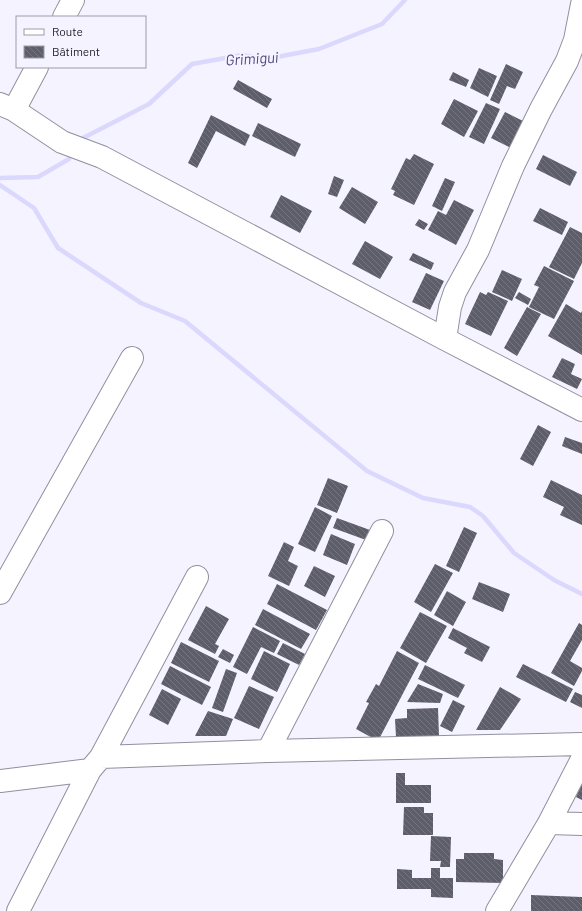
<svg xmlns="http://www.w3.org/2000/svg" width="582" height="911" font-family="Barlow,sans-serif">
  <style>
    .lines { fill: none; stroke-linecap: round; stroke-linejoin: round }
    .stream { stroke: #dbd8fd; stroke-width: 4.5 }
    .building { fill: url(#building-back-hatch) }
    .minor-casing { stroke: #91909d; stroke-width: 24 }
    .minor { stroke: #fff; stroke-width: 22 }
    .labels { text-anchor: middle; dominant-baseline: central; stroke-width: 4; stroke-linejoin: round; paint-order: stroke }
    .water-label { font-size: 15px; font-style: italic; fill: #4e467f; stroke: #f4f3ff }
  </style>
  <defs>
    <pattern id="building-back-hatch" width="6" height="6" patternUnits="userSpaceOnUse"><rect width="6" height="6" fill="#5e5e6a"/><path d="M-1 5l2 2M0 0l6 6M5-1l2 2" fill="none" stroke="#75757e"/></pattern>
  </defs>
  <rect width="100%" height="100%" fill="#f4f3ff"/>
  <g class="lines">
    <!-- stream -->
    <path class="stream" d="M83 138 149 104 192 64 242 55 266 59 319 49 382 24 405 0
      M0 178 38 177 69 159
      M0 185 34 208 58 248 141 303 185 321 367 471 423 498 470 507 483 516 514 553 554 580 582 594"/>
  </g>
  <!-- building -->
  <path class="building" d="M506 64 523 72 515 89 507 86 499 104 490 100Z
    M479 68 497 76 488 97 470 88Z
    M453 72 469 80 466 87 449 80Z
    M238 80 272 99 267 108 233 89Z
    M454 99 478 111 464 137 441 124Z
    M486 103 500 109 484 144 469 137Z
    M505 112 525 122 511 148 491 138Z
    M211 115 250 135 245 146 216 131 197 168 188 163Z
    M258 123 301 144 295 157 252 136Z
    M414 154 434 164 414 205 393 195 395 191 391 189 406 158 410 160Z
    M543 155 577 172 570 186 536 169Z
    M334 176 344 180 337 197 328 194Z
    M445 178 455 182 442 211 432 206Z
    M352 187 378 202 365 224 339 208Z
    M281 195 312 211 300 233 270 217Z
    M454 200 474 210 456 245 428 230 438 211 446 215Z
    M540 208 568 222 562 235 533 221Z
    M419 219 428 224 424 230 415 225Z
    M570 227 582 233V263L574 279 549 267Z
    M365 241 393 257 380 279 352 264Z
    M413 253 434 263 431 270 409 260Z
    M544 266 574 281 554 319 529 307 539 287 534 285Z
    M502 270 522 279 512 301 492 292Z
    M426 273 444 281 430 310 412 302Z
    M480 292 486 295 488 292 508 301 491 336 465 324Z
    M519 292 531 299 528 305 515 298Z
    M566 304 581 313 582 311V355L548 336Z
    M527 307 541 314 517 356 504 348Z
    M562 358 575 364 571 374 582 379 577 389 552 377Z
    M538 425 551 432 533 466 520 459Z
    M565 437 582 443V454L562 446Z
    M328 478 348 486 337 513 317 505Z
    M551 480 582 495V525L560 515 564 507 543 497Z
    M315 507 332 516 315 552 298 544Z
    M337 518 370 530 366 540 333 528Z
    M464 527 477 533 459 572 446 566Z
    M331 534 355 544 347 565 323 555Z
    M284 542 294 547 288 561 298 566 289 586 268 576Z
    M435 564 453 573 431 612 414 602Z
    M314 566 335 576 325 597 304 586Z
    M479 582 510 594 503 612 472 599Z
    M277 584 327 610 316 630 267 604Z
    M447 591 466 602 453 626 434 615Z
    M206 606 229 619 215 644 219 646 215 654 188 640Z
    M263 609 310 634 301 649 255 625Z
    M420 612 447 626 426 663 400 648Z
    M579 623 582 625V640L570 661 582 668V671L574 686 551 673Z
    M253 627 280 641 274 653 261 647 247 674 233 667Z
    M453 628 490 647 482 662 464 653 467 648 448 638Z
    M181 642 219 661 209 682 171 663Z
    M283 643 305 654 299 665 277 654Z
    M223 649 234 655 230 663 218 657Z
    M264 651 290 664 277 692 251 679Z
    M397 651 419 663 378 741 356 729 369 703 366 702 376 684 379 686Z
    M523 664 573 689 566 702 516 677Z
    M425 665 465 685 458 698 418 679Z
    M170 666 211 687 202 705 161 684Z
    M226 669 237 673 223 712 212 708Z
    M418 684 443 694 440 703 407 702Z
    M249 686 274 697 259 729 234 718Z
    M500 687 521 699 500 730H476Z
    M162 689 181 699 168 725 149 715Z
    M575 692 582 695V708L570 702Z
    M453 700 465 706 452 732 440 726Z
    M438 708 439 736 396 737 395 719 407 718V709Z
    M208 711 233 719 226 736H195Z
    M396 773H405V785H431V803H396Z
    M582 784V800L576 797Z
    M404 807H424V813H433V835H403Z
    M431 836 451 837 450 867H440L441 861H430Z
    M464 853H494V859L503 860V883L456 882V859H464Z
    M431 868H440V878H453V898L431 897V889H397V869L412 870V878H431Z
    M531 895 582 897V911H531Z"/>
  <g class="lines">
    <!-- minor casing -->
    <g class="minor-casing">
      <path id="minor" d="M64 17 73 0
        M0 104 14 110 62 142 102 157 445 339 582 410
        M14 110 37 67
        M445 339 450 307 455 292 478 250 513 166 541 109 567 61 575 40 582 4
        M0 593 132 358
        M268 751 382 531
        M101 757 268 751 582 744
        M0 781 90 770
        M549 823 582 824
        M18 911 90 770 101 757 197 577
        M497 911 549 823 582 759"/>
    </g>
    <!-- minor -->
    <use href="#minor" class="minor"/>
  </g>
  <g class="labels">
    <!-- water labels -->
    <g class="water-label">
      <text transform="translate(252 58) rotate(-3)">Grimigui</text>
    </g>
  </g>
  <!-- legend -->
  <rect x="16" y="16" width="130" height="52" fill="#f4f3ff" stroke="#9d9ca5"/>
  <rect x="24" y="29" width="20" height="6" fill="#ffffff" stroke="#9d9ca5"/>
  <text x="52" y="36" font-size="12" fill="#1a191e">Route</text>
  <rect x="24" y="46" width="20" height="12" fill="url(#building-back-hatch)" stroke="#9d9ca5"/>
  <text x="52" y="56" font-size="12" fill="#1a191e">Bâtiment</text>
</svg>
